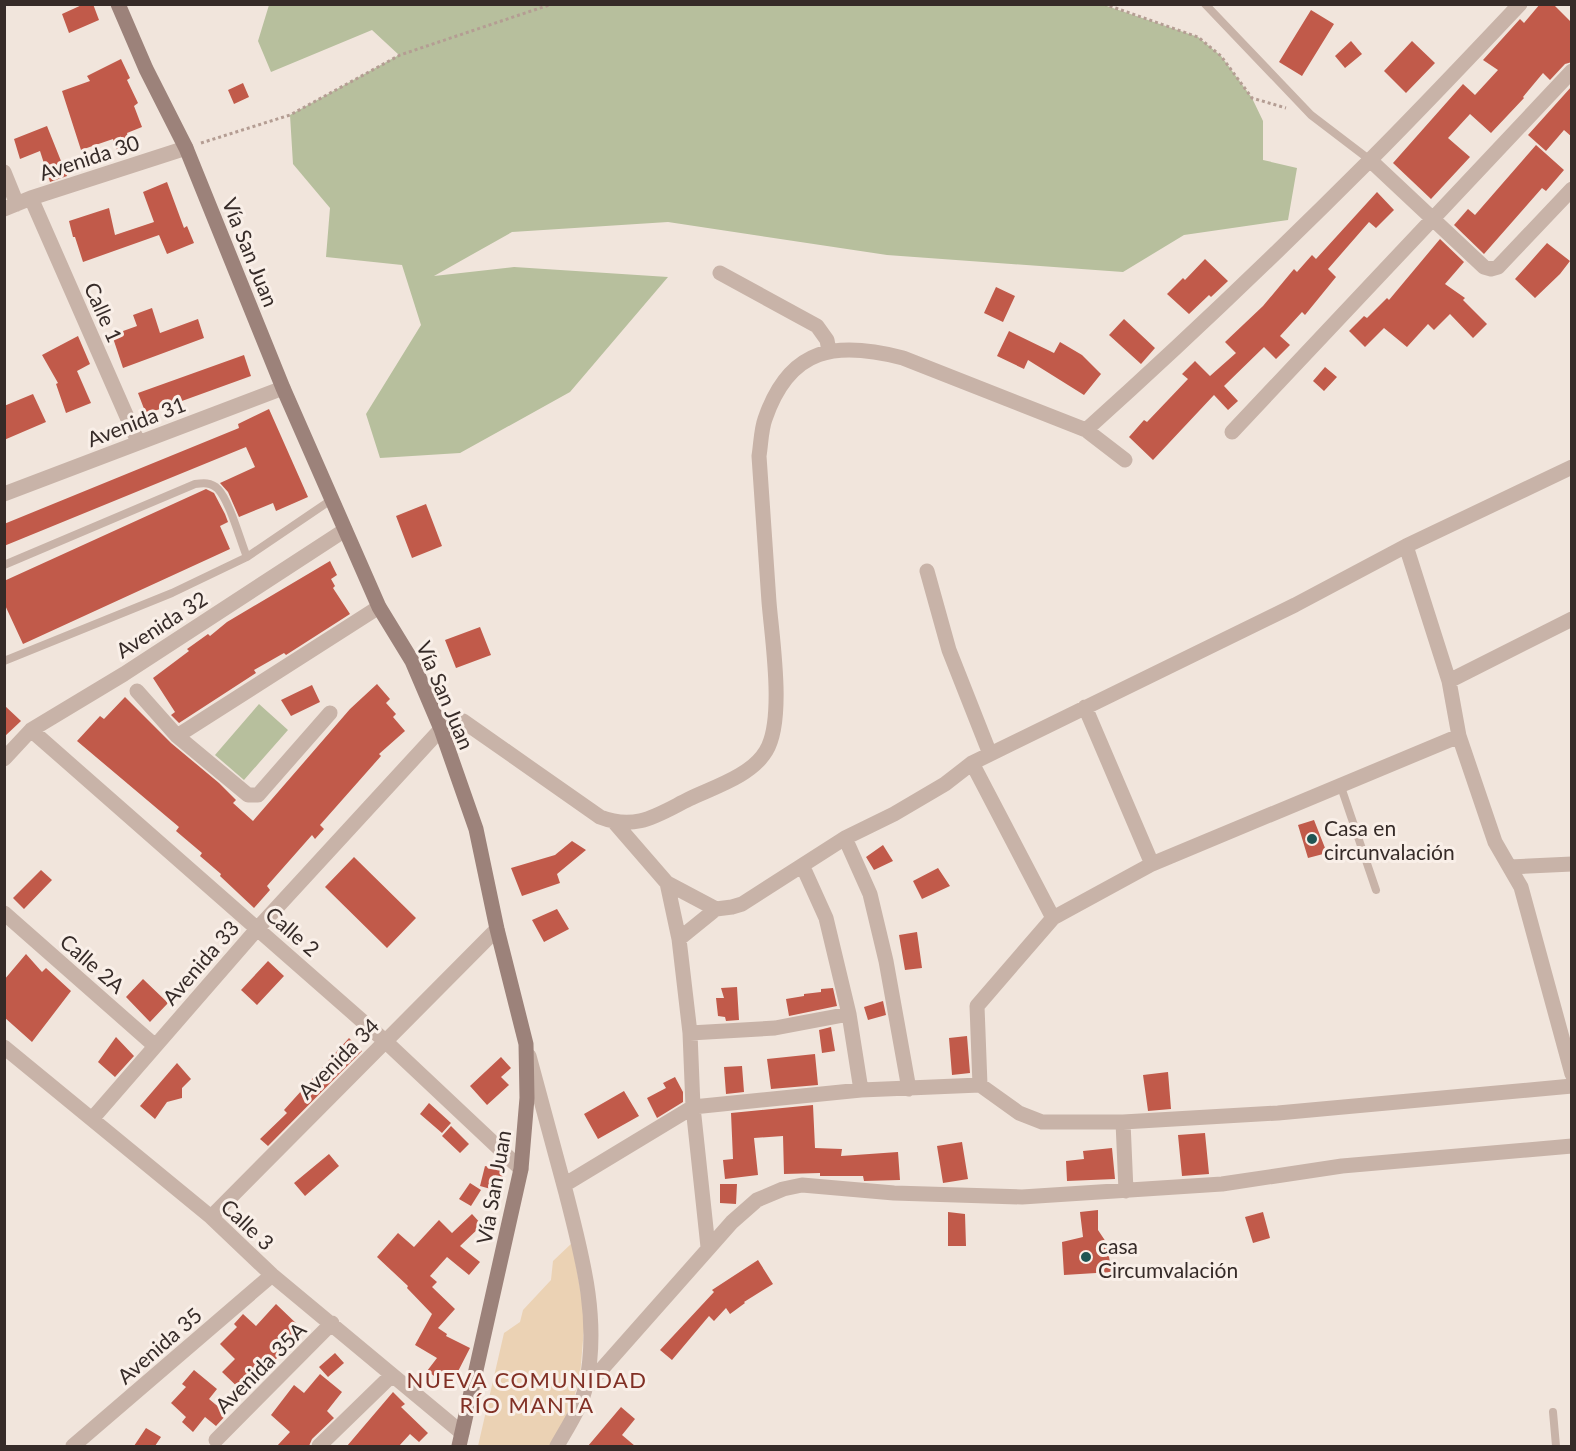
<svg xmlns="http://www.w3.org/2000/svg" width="1576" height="1451" font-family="Lato,sans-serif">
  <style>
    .green { fill: #b7bf9d }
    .sand { fill: #ebd2b4 }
    .building { fill: #c15a4a }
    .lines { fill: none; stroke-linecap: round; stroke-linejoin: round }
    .path { stroke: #b49d93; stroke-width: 3; stroke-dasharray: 3 3; stroke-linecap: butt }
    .lane { stroke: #c8b3a8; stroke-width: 8 }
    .street { stroke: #c8b3a8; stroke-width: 15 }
    .secondary { stroke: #9c827a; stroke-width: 15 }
    .poi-dot { fill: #1f5553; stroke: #f9efe8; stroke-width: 2 }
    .labels { text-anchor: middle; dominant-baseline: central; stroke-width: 6; stroke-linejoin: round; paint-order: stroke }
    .street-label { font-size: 21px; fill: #362b28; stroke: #f9efe8 }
    .poi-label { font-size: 21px; fill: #362b28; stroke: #f9efe8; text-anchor: start }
    .neighbourhood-label { font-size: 22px; letter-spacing: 1.5px; fill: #813025; stroke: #f9efe8 }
  </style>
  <rect width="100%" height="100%" fill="#f1e5dc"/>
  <!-- green -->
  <path class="green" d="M269 5H1104L1198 37 1221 56 1252 98 1263 121V160L1297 168 1288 220 1184 235 1123 272 887 255 668 222 512 232 434 276 514 267 668 277 570 392 460 453 380 458 366 414 421 325 402 265 326 257 330 208 293 164 290 115 399 55 372 30 271 72 258 41Z
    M259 704 288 730 244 780 215 755Z"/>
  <!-- sand -->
  <path class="sand" d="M572 1243 585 1316 580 1376 568 1420 553 1446H478L504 1333 520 1322 523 1310 551 1280 553 1261Z"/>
  <!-- building -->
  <path class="building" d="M84 4H93L99 20 69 33 62 14Z
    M1540 4H1553L1572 23V62L1565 64 1550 80 1543 73 1523 97 1524 98 1491 133 1470 114 1448 138 1470 157 1431 199 1393 163 1463 84 1475 95 1498 70 1483 60 1520 19 1524 23Z
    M1311 10 1334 24 1302 76 1279 62Z
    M1351 41 1362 54 1345 68 1335 56Z
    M1412 41 1435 63 1406 93 1384 71Z
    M121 59 130 78 127 80 138 103 134 106 142 127 127 133 132 149 118 153 113 139 81 150 62 91 90 81 87 76Z
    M243 83 249 97 234 104 228 90Z
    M1572 86V137L1564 130 1546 151 1528 135Z
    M47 126 67 176 50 182 40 151 20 159 14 139Z
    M1536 145 1564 170 1546 191 1542 188 1484 254 1454 225 1468 209 1475 215Z
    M167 182 184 228 187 226 194 243 167 254 159 235 83 262 75 237H73L69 221 109 208 115 235 154 222 143 192Z
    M1377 192 1394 210 1376 228 1369 222 1328 269 1336 277 1305 315 1302 312 1280 336 1290 345 1276 359 1264 347 1224 386 1238 401 1228 410 1214 395 1153 460 1129 437 1144 420 1147 422 1188 379 1182 374 1195 361 1210 376 1236 353 1225 342 1263 306 1294 269 1297 272 1312 255 1316 259Z
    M1440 239 1464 262 1445 284 1465 298 1463 300 1487 324 1473 338 1450 314 1434 330 1428 324 1407 347 1384 328 1365 347 1349 331 1364 316 1367 318 1387 298 1389 300Z
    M1547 243 1570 261 1560 274 1535 298 1515 279Z
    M1205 259 1228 281 1211 297 1209 295 1189 314 1167 294 1183 278 1185 280Z
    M996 287 1015 296 1003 322 984 313Z
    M152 308 160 333 198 319 204 338 123 368 112 335 137 326 133 315Z
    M1124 319 1155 348 1141 364 1109 335Z
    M1009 331 1054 353 1060 342 1082 355 1101 374 1084 395 1028 360 1024 369 997 356Z
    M78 336 90 364 77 371 91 403 66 413 56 384 58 383 42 355Z
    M244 355 251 376 146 414 138 393Z
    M1325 367 1337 377 1324 391 1313 381Z
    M33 394 46 422 4 440V406Z
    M269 409 308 497 276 511 273 503 239 517 228 492 220 483 255 467 246 447 4 546V524L239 428 238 424Z
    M206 489 214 493 225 514 228 522 220 526 230 549 23 644 4 603V581Z
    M426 504 442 546 412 558 396 516Z
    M330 561 337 575 331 579 335 586 333 588 350 614 286 655 284 653 254 670 256 673 179 723 171 715 175 712 153 678 189 651 187 649 208 634 210 636 227 622Z
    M480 627 491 655 456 668 445 640Z
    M377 684 390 699 386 703 396 714 393 717 405 731 379 754 381 756 320 825 324 829 315 839 312 835 267 886 270 890 254 908 220 876 221 874 200 856 202 853 176 831 179 827 77 741 100 716 104 719 125 697 171 743 219 783 236 800 233 803 253 821 350 709Z
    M312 685 320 702 291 716 281 700Z
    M4 705 21 721 4 737Z
    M1314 820 1327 853 1308 858 1298 825Z
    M572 841 586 850 557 874 560 883 522 896 511 868 555 855Z
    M883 845 893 861 874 870 866 857Z
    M354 857 416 918 387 948 325 887Z
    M938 868 950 886 922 899 913 881Z
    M41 870 52 880 24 909 13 898Z
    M557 909 569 929 544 942 532 920Z
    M917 932 922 968 905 970 899 935Z
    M26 954 42 972 46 968 71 991 32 1042 4 1017V980Z
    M268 961 284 976 257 1005 241 990Z
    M143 979 168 1003 150 1022 126 997Z
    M737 987 739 1020 726 1021 725 1017 718 1016 716 998H724L721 988Z
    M833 988 837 1006 789 1016 786 999 804 996V994L821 992V989Z
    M883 1001 886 1015 868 1020 864 1007Z
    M831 1027 835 1051 822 1053 819 1030Z
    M967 1036 970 1073 952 1075 949 1038Z
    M116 1037 134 1056 115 1077 98 1062Z
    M349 1038 362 1051 268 1146 260 1139 287 1113 284 1110Z
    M815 1054 818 1085 771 1089 767 1059Z
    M501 1057 511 1068 501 1077 509 1085 487 1105 470 1086Z
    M177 1063 191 1079 182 1088V1098L167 1102 155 1119 140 1106Z
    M742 1066 744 1092 726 1094 724 1067Z
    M1168 1072 1171 1109 1148 1111 1143 1075Z
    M675 1077 683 1092V1102L657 1118 647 1098 666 1088 663 1083Z
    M624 1091 639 1116 598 1139 584 1114Z
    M429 1103 451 1123 442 1133 420 1114Z
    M813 1105 815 1148 842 1149 841 1156 898 1152 900 1180 864 1181 863 1176H820V1173L784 1174 783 1136 754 1138 758 1175 725 1179 723 1160 733 1159 731 1113Z
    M451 1126 469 1144 460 1153 442 1136Z
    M1205 1133 1209 1174 1182 1176 1178 1135Z
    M962 1142 968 1179 943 1183 937 1146Z
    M1112 1148 1115 1179 1067 1181 1066 1161 1084 1159 1083 1151Z
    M329 1154 339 1166 305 1196 294 1183Z
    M485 1166 504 1171 498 1191 480 1186Z
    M470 1183 481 1190 471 1206 459 1199Z
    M720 1184H737L736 1204 720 1203Z
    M1098 1210V1230L1106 1242 1112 1272 1064 1275 1062 1242 1083 1237 1080 1212Z
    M948 1212 965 1214 966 1246H948Z
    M1263 1212 1270 1238 1253 1243 1245 1217Z
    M472 1214 482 1225 460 1246 480 1262 469 1275 447 1257 430 1276 437 1282 432 1287 455 1309 438 1328 447 1334 446 1336 470 1348 450 1387 427 1371 437 1358 415 1345 432 1314 407 1288 408 1286 377 1257 398 1233 414 1247 439 1220 452 1233Z
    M758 1260 773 1284 744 1302 745 1303 730 1314 726 1308 714 1321 709 1316 672 1360 660 1350 714 1292 712 1290Z
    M276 1304 300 1327 285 1344 288 1347 273 1362 276 1365 246 1395 222 1372 235 1359 220 1344 237 1327 234 1324 243 1314 256 1326Z
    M335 1353 344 1363 328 1377 319 1367Z
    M194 1370 217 1389 209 1399 227 1414 216 1426 205 1417 193 1432 182 1422 186 1417 171 1403 186 1387 182 1384Z
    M320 1374 342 1392 327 1411 334 1418 312 1439 309 1446H277L290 1432 271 1415 294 1385 304 1393Z
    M393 1392 405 1404 401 1407 428 1433 419 1442 410 1434 399 1446H347Z
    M621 1407 635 1419 622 1435 635 1446H588Z
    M146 1428 161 1437 155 1446H134Z"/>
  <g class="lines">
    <!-- path -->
    <path class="path" d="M1104 4 1198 37 1221 56 1252 98 1286 108
      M201 143 290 115 400 55 552 4"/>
    <!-- lane -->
    <path class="lane" d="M1205 4 1311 115 1370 160
      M4 565 195 484C203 483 211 482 218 489 230 502 240 540 247 557
      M4 661 172 593 247 557 331 500
      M1340 784 1376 890
      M1553 1412 1556 1446"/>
    <!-- street -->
    <path class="street" d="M1370 160 1484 267 1491 269 1498 267 1572 189
      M4 172 17 204
      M31 198 138 442
      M4 209 31 198 186 148
      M720 273 817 326 827 340 829 351
      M1232 432 1572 71
      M1125 460 1086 430C1183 343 1277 253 1369 161 1420 110 1470 57 1520 4
      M4 494 283 388
      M1406 546 1449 681 1459 736 1495 842 1521 887 1572 1074
      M927 571 949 650 990 754
      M1449 681 1572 619
      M137 691 177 736 248 795H258L330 713
      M1085 707 1152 864
      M31 730 385 1041 521 1169
      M177 736 379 607
      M4 759 31 730 124 674 345 530
      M972 763 1053 918
      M615 823 667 883 716 909 732 907 742 904 845 838 894 814 945 784 972 763 1295 605 1406 546 1572 467
      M845 838 870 894 886 961 909 1089
      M803 867 826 918 849 1014 861 1090
      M1510 867 1572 864
      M667 883 679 939 690 1033 693 1107 708 1247
      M4 913 154 1045
      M679 939 716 909
      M690 1033 775 1028 849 1014
      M4 1047 211 1217 272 1275 462 1433
      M529 1056C541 1102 554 1147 566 1193 582 1256 600 1319 586 1385 582 1406 567 1428 557 1446
      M980 1085 977 1006 1053 918 1152 864 1459 736
      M92 1119 258 928 441 729 452 721H463L600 817C636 831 657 815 689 799 714 787 751 776 766 751 785 720 772 639 769 602 766 553 762 505 759 456 761 444 761 430 765 419 790 346 837 341 903 358L1086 430
      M1123 1122 1126 1191
      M564 1185 693 1107 861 1090 980 1085 1019 1113 1042 1122H1123L1278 1113 1572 1086
      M211 1217 497 929
      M586 1387 732 1222 757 1200 783 1189 802 1185 894 1193 1022 1197 1222 1184 1342 1166 1572 1146
      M216 1440 332 1323
      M73 1446 272 1275
      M319 1446 391 1376"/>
    <!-- secondary -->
    <path class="secondary" d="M118 4 146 69 186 148 283 388 379 607 412 661 441 729 476 829 497 929 526 1044 527 1098 521 1169 459 1446"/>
  </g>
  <!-- markers -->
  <g class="poi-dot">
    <circle cx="1312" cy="839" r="6"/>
    <circle cx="1086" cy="1257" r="6"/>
  </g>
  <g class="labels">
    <!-- street labels -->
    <g class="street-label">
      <text transform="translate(89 157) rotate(-18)">Avenida 30</text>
      <text transform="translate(251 252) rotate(68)">Vía San Juan</text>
      <text transform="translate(104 312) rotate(66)">Calle 1</text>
      <text transform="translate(136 421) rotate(-21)">Avenida 31</text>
      <text transform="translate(161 624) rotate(-33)">Avenida 32</text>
      <text transform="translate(446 695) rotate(67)">Vía San Juan</text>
      <text transform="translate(293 931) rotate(41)">Calle 2</text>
      <text transform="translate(200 962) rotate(-49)">Avenida 33</text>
      <text transform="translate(93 963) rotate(41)">Calle 2A</text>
      <text transform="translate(338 1058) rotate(-45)">Avenida 34</text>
      <text transform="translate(493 1187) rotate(-80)">Vía San Juan</text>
      <text transform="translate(248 1224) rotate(43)">Calle 3</text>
      <text transform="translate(159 1345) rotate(-41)">Avenida 35</text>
      <text transform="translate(260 1367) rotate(-45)">Avenida 35A</text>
    </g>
    <!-- poi labels -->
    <g class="poi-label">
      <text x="1324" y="827">Casa en<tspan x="1324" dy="24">circunvalación</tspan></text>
      <text x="1098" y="1245">casa<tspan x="1098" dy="24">Circumvalación</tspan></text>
    </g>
    <!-- neighbourhood labels -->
    <g class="neighbourhood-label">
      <text x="527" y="1379">NUEVA COMUNIDAD<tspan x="527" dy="25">RÍO MANTA</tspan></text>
    </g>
  </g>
  <!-- border -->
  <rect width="1576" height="1451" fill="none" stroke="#362b28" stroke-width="12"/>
</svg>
